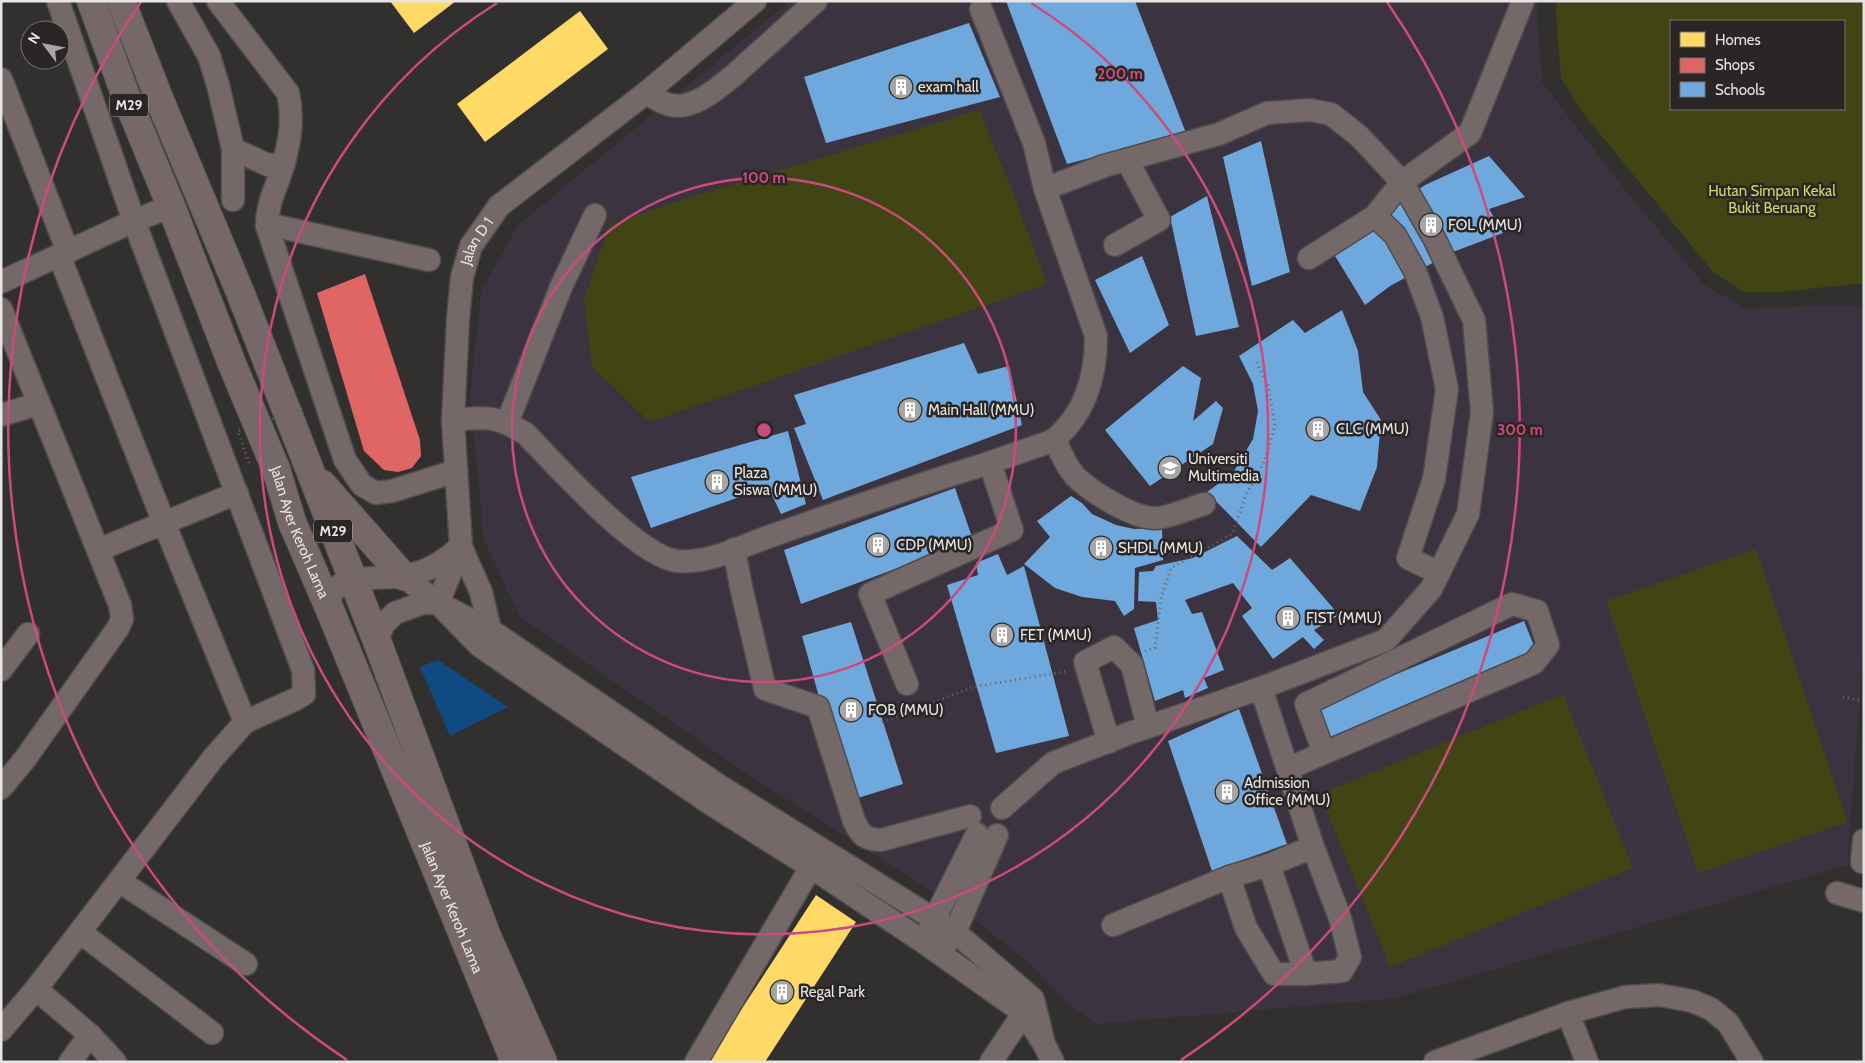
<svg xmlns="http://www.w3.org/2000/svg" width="1865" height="1063" font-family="Cabin,sans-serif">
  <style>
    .education { fill: #3c3340 }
    .green { fill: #414514; fill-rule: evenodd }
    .water { fill: #0f4b81 }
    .homes { fill: #ffd966 }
    .shops { fill: #e06666 }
    .schools { fill: #6fa8dc }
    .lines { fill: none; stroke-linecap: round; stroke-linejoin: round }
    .minor-casing { stroke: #4e4d4d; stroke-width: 25 }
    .major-casing { stroke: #4e4d4d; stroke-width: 30 }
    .path { stroke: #6c6465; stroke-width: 3; stroke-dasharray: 1 4; stroke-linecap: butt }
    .minor { stroke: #756869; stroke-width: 22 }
    .major { stroke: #766869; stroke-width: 28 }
    .path-bridge { stroke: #6c6465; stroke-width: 3; stroke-dasharray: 1 4; stroke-linecap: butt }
    .ring { fill: none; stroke: #cb4b7d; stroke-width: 2.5 }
    .labels { text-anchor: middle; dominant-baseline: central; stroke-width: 5; stroke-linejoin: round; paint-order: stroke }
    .shield { fill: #292625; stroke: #aeacab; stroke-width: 1 }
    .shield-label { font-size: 14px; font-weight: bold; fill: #e7e5e4 }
    .poi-label { font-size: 15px; fill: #e7e5e4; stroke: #292625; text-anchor: start }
    .park-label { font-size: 15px; fill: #cddb61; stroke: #292625 }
    .street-label { font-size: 15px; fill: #e7e5e4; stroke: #292625 }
    .centre { fill: #cb4b7d; stroke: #292625; stroke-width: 2.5 }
    .ring-label { font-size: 15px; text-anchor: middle; font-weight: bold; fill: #cb4b7d; stroke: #292625; stroke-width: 5; stroke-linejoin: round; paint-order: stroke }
  </style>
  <rect width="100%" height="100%" fill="#32302f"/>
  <!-- education -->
  <path class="education" d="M790 1H1538L1537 13 1542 82 1614 176 1704 285 1745 308 1864 305V643L1847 865 1397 998 1097 1024 1068 1004 1029 963 970 916 746 773 520 617 484 540 470 396 481 292 518 225Z"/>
  <!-- green -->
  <path class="green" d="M1557 1H1864V283L1779 292H1744L1713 272 1582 112 1561 78 1556 13ZM1671 21H1844V109H1671Z
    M979 110 1012 190 1047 284 650 422 592 367 584 299 610 224 685 199Z
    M1756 549 1848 822 1698 873 1606 601Z
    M1563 694 1633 868 1390 967 1320 794Z"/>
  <!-- water -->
  <path class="water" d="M438 660 508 707 450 736 420 667Z"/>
  <!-- homes -->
  <path class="homes" d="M390 1H456L414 33Z
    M580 11 608 49 485 142 457 104Z
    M816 895 856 922 765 1062H707Z"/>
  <!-- shops -->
  <path class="shops" d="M365 274 420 440 421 456 412 468 398 472 384 470 364 451 317 293Z"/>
  <!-- schools -->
  <path class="schools" d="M1006 1H1135L1186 133 1067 164Z
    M969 23 1000 97 826 143 804 77Z
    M1261 141 1290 272 1252 286 1223 157Z
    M1489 156 1525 197 1489 209 1503 233 1453 252 1390 286 1365 305 1329 246 1376 218 1425 185Z
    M1207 196 1239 327 1196 336 1170 217Z
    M1142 256 1169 325 1130 353 1095 280Z
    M1342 310 1358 351 1363 392 1381 420 1377 467 1360 511 1311 495 1261 547 1207 492 1233 473 1253 439 1258 411 1253 384 1239 356 1293 320 1305 333Z
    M964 343 978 374 1009 366 1022 425 823 500 794 428 806 424 794 395Z
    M1183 366 1201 378 1193 421 1216 401 1223 408 1213 444 1150 486 1105 430Z
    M788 431 806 504 781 514 768 487 651 528 631 477Z
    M955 488 973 540 801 604 784 550Z
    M1071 496 1082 503 1092 514 1116 525 1134 529 1162 528 1163 560 1135 568 1134 609 1124 616 1115 601 1082 597 1055 588 1024 564 1050 537 1037 521Z
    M1237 536 1272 570 1290 558 1339 615 1314 630 1324 640 1314 649 1303 637 1273 659 1242 616 1252 608 1233 583 1185 600 1192 614 1202 612 1224 670 1204 678 1208 688 1185 698 1183 690 1155 701 1134 628 1158 620 1156 602 1138 601 1139 572 1153 571 1156 566 1193 558Z
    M998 554 1007 575 1024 566 1069 736 996 753 947 585 978 575 976 563Z
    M1524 621 1538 656 1330 741 1315 708Z
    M851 622 903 784 848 801 802 636Z
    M1239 709 1287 844 1212 871 1168 741Z"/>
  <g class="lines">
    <!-- minor casing -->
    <g class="minor-casing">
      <g id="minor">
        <path d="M178 1 209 56 218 85 233 149V200"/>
        <path d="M218 1 288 93C295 123 288 152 278 181 272 196 267 209 267 226L345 460 362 485 376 493 392 491 456 471"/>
        <path d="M1 79 68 252"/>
        <path d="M646 93C654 97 662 104 671 105 693 110 717 89 733 76L816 1"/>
        <path d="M233 149 268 165 284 164"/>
        <path d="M1375 216 1395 235 1415 271 1432 317 1447 389 1434 479 1408 558 1439 573"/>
        <path d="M267 226 271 225 429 260"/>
        <path d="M1115 245 1159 220 1127 160"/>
        <path d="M59 255 164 523 245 722"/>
        <path d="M1309 258 1375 216 1402 182 1470 133 1523 1"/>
        <path d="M1 282 134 221 171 206"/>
        <path d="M1 309 120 605 122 619 118 628 25 759 1 788"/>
        <path d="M1 415 38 404"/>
        <path d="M453 420C487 417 495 415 526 434 556 465 637 556 677 561 710 564 741 546 771 536 834 514 897 492 960 472 985 465 1008 456 1032 448 1039 445 1050 443 1056 438 1086 412 1096 374 1096 336L1045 189 1034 143 981 9"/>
        <path d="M507 423 561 287 595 215"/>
        <path d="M1055 439C1060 452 1066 466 1075 476 1091 492 1134 519 1156 518 1168 518 1191 508 1204 504"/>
        <path d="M734 549 741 587 765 689 818 707 854 821C861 836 865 839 881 840L970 816"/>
        <path d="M98 550 237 493"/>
        <path d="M403 576 438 603 480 646 711 804 811 867 922 941 1024 1013 1044 1044 1053 1062"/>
        <path id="s1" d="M438 603 461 547 453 420 458 319 462 277 471 246 499 206 646 93 755 1"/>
        <path d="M330 610C330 606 330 601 330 598 337 572 384 580 403 576 429 572 442 562 461 547L481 592 490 630"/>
        <path d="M377 641 383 625 395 613 423 603H438L490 630 721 787 955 932 1033 999 1044 1044"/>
        <path d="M1 670 28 634"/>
        <path d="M907 684 870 594 1012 530 990 463"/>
        <path d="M1109 742 1085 662 1114 647 1132 665 1148 727"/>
        <path d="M1289 768 1534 663 1548 645 1537 611 1512 604 1306 704 1324 753"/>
        <path d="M1002 808 1053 763 1130 733 1261 688 1386 640 1431 589 1468 514 1482 412 1474 320 1434 238 1402 182 1359 136 1331 114 1310 110 1267 113 1219 134 1104 166 1045 189"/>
        <path d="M1864 840 1862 862H1864"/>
        <path d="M1269 865 1306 974"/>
        <path d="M1229 877 1246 928 1274 974H1306L1342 971 1350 957 1340 918 1313 847 1261 688"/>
        <path d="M119 881 246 964"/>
        <path d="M1837 893 1864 901"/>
        <path d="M1113 925 1229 877 1269 865 1313 847"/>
        <path d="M80 932 212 1033"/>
        <path d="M928 932 977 834"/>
        <path d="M946 944 955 932 997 835"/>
        <path d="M36 989 90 1035 115 1062"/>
        <path d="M1568 1013 1587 1062"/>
        <path d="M1 1030 36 989 214 757 245 722 296 699 304 694 303 670 134 221 58 1"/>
        <path d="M70 1062 90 1035"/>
        <path d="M696 1062 811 867"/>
        <path d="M991 1062 1031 1002"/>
        <path d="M1435 1062 1568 1013 1625 997 1659 995 1692 1001 1711 1009 1728 1023 1752 1062"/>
      </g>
    </g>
    <!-- major casing -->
    <g class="major-casing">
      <g id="major">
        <path id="s2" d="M91 1 127 99 171 206 232 364 276 469 292 522 330 610 515 1062"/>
        <path d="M121 1 161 103 240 292 377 641 486 934 543 1062"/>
        <path d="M322 484 403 576"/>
      </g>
    </g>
    <!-- path -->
    <path class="path" d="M1145 651 1155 648 1161 598 1171 568 1232 534 1246 495 1265 460 1275 425 1268 385 1255 359
      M1843 697 1864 701
      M882 722 973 687 1069 671"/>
    <!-- minor -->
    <use href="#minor" class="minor"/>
    <!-- major -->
    <use href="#major" class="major"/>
    <!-- path-bridge -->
    <path class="path-bridge" d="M249 463 238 431 301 409 314 448"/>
  </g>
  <!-- distance rings -->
  <g class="ring">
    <circle cx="764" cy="430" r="252"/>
    <path d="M1031 3A504 504 0 1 1 497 3"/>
    <path d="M347 1060A756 756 0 0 1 141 2M1387 2A756 756 0 0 1 1181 1060"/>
  </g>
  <!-- icons -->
  <defs>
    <g id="building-disc" transform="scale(1.25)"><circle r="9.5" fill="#a8a6a5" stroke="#292625"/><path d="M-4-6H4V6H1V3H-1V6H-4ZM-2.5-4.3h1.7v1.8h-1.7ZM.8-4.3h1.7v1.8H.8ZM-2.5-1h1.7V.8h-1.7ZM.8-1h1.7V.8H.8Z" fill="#fff"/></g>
    <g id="university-disc" transform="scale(1.25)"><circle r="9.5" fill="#a8a6a5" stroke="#292625"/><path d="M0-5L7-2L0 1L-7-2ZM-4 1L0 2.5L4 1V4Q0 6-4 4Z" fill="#fff"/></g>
  </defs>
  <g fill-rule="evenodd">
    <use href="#building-disc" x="901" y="87"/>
    <use href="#building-disc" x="1431" y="225"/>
    <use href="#building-disc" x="910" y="410"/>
    <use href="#building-disc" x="1318" y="429"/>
    <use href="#university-disc" x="1170" y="468"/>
    <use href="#building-disc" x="717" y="482"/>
    <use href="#building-disc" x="878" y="545"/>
    <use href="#building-disc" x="1101" y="548"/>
    <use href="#building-disc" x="1288" y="618"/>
    <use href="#building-disc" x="1002" y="635"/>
    <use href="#building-disc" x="851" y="710"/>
    <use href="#building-disc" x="1227" y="792"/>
    <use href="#building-disc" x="782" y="992"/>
  </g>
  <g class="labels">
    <!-- shield labels -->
    <g class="shield">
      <rect x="110" y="93.5" width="38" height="23" rx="4"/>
      <rect x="314" y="519.5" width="38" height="23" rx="4"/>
    </g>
    <g class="shield-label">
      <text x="129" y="105">M29</text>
      <text x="333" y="531">M29</text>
    </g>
    <!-- poi labels -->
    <g class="poi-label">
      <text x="918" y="87">exam hall</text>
      <text x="1448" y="225">FOL (MMU)</text>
      <text x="928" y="410">Main Hall (MMU)</text>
      <text x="1336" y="429">CLC (MMU)</text>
      <text x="1188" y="459">Universiti<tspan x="1188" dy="17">Multimedia</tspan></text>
      <text x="734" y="473">Plaza<tspan x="734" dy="17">Siswa (MMU)</tspan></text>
      <text x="896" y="545">CDP (MMU)</text>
      <text x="1118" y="548">SHDL (MMU)</text>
      <text x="1306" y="618">FIST (MMU)</text>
      <text x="1020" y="635">FET (MMU)</text>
      <text x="868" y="710">FOB (MMU)</text>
      <text x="1244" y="783">Admission<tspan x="1244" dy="17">Office (MMU)</tspan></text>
      <text x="800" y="992">Regal Park</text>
    </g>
    <!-- park labels -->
    <g class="park-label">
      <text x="1772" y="191">Hutan Simpan Kekal<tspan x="1772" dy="17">Bukit Beruang</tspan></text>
    </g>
    <!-- street labels -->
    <g class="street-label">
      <text stroke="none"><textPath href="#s1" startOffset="370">Jalan D 1</textPath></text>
      <text stroke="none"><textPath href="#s2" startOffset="571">Jalan Ayer Keroh Lama</textPath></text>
      <text stroke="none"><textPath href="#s2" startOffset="976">Jalan Ayer Keroh Lama</textPath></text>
    </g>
  </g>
  <circle cx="764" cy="430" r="8" class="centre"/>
  <g class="ring-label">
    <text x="1120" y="79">200 m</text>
    <text x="764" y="183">100 m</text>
    <text x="1520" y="435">300 m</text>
  </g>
  <!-- border -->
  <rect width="1865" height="1063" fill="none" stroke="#e7e5e4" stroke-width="5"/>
  <!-- legend -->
  <rect x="1670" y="20" width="175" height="90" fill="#292625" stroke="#757271"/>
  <rect x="1680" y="32" width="25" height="15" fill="#ffd966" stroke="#757271"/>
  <text x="1715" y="45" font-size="15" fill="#e7e5e4">Homes</text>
  <rect x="1680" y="58" width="25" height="15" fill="#e06666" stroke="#757271"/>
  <text x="1715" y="70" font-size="15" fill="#e7e5e4">Shops</text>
  <rect x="1680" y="82" width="25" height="15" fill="#6fa8dc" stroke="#757271"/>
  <text x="1715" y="95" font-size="15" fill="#e7e5e4">Schools</text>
  <!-- north arrow -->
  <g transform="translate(45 45) rotate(302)"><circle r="24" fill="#292625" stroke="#757271"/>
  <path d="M0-4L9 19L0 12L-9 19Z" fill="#a8a6a5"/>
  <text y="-8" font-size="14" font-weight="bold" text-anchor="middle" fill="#e7e5e4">N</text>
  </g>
</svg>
